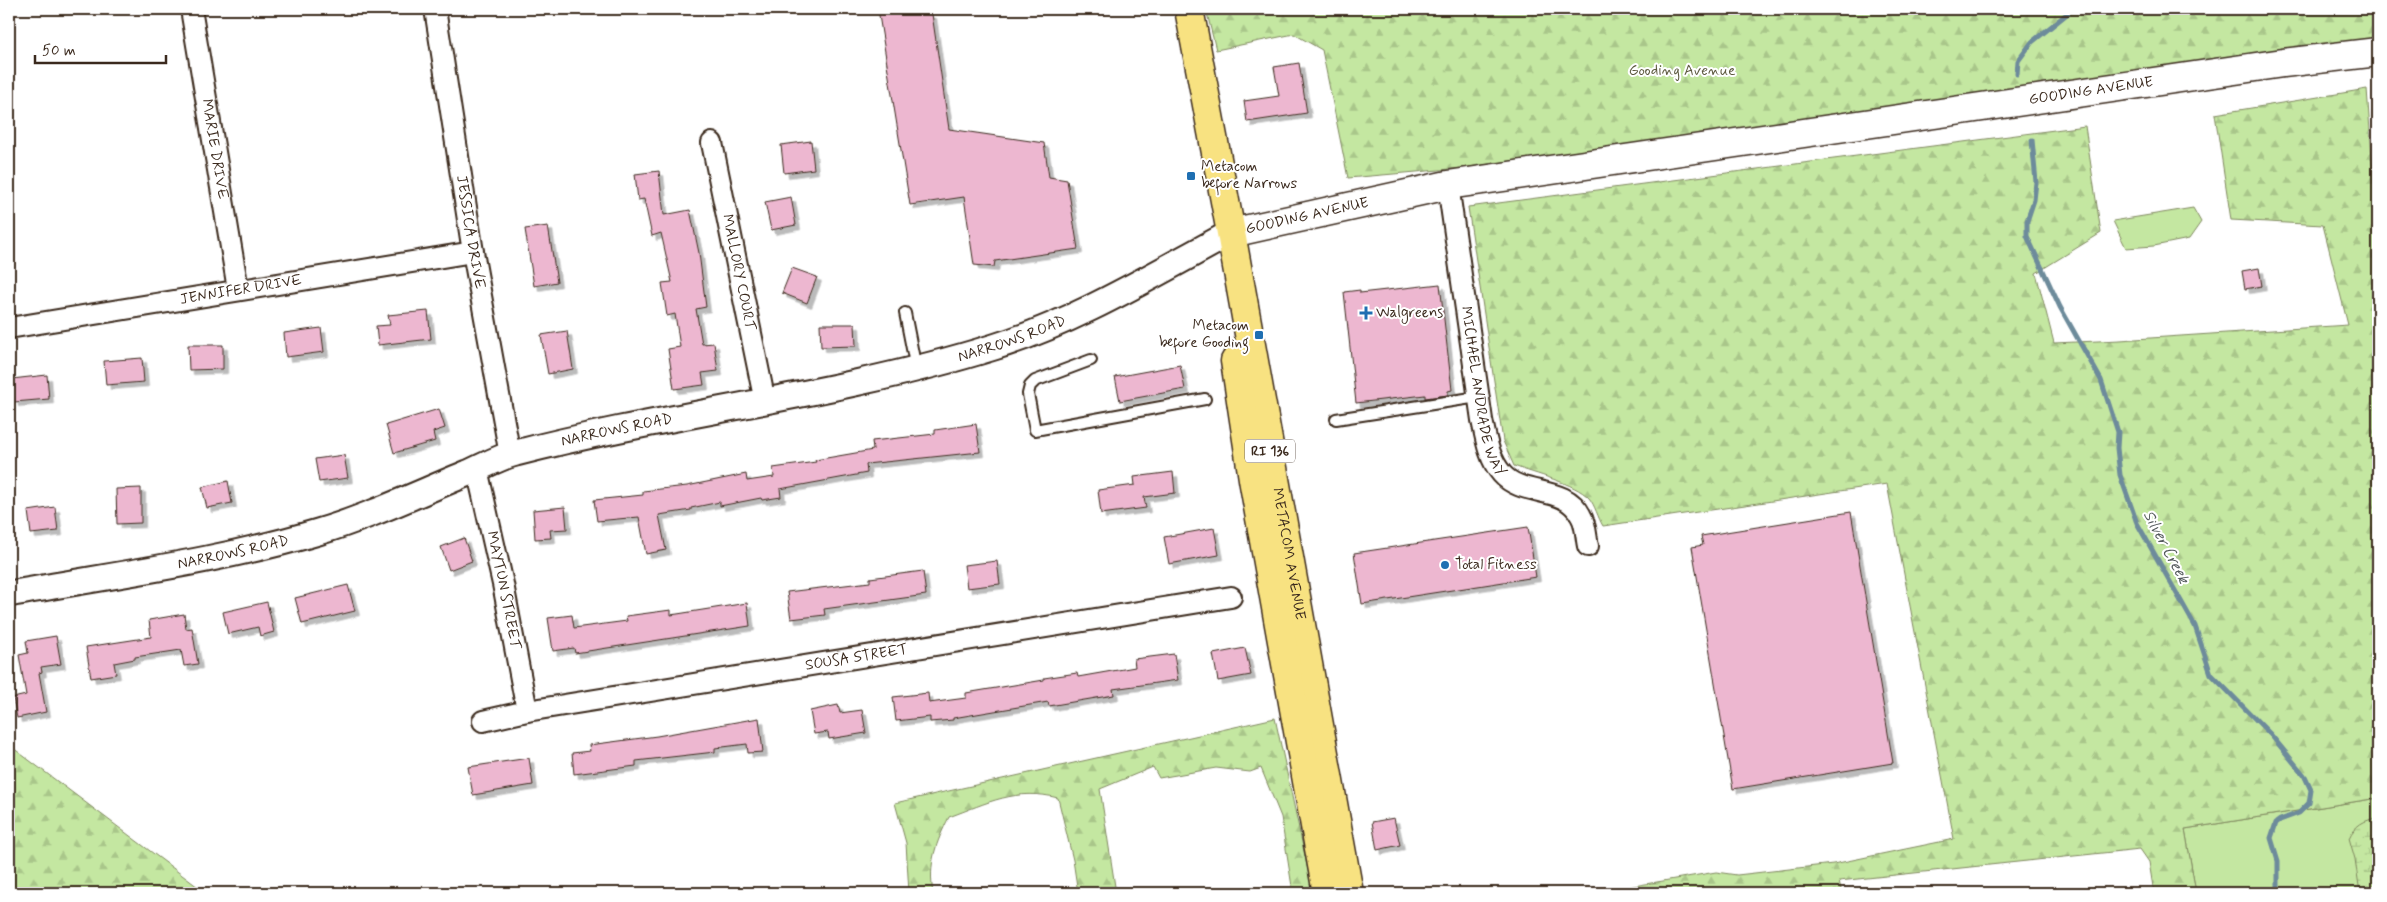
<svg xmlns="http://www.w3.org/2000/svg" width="2387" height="902" font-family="Mynerve,sans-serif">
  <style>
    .green { fill: #c4e7a1; stroke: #808860 }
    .forest { fill: url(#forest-firs); stroke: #808860 }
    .wetland { fill: url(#wetland-marsh); stroke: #808860 }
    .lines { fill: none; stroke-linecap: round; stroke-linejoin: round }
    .stream { stroke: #6d8b9b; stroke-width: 5 }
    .building { fill: #edb7d0; stroke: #3b2a1e; filter: url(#shadow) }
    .service-casing { stroke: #3b2a1e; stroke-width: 14 }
    .minor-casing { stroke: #3b2a1e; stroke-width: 24 }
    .tertiary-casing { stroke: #3b2a1e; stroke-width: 29 }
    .secondary-casing { stroke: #3b2a1e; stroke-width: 31 }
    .primary-casing { stroke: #3b2a1e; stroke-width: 31 }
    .service { stroke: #fff; stroke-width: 10 }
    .minor { stroke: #fff; stroke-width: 20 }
    .tertiary { stroke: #fff; stroke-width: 25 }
    .secondary { stroke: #fff; stroke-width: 28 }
    .primary { stroke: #f8e281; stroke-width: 28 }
    .poi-dot { fill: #1f6fb2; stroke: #fff; stroke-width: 2 }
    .labels { text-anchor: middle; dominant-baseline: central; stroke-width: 4; stroke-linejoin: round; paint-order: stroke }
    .shield { fill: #fff; stroke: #766a62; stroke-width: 1 }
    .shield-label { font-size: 14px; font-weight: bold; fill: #3b2a1e }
    .park-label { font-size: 15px; fill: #5d593f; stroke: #fff }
    .street-label { font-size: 15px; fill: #3b2a1e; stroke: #fff }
    .poi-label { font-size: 15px; fill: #3b2a1e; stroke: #fff; text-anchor: start }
    .water-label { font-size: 16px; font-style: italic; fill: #545a5c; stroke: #fff }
  </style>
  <defs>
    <pattern id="forest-firs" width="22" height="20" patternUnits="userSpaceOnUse" patternTransform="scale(1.25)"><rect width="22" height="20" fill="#c4e7a1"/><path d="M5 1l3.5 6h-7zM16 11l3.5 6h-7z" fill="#a9c68a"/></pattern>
    <pattern id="wetland-marsh" width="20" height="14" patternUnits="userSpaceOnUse" patternTransform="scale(1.25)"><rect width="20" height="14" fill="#c4e7a1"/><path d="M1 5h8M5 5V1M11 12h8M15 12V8" fill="none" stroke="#a9c68a"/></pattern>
    <filter id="shadow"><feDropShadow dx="4.5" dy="4.5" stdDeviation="0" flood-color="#0004"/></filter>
  </defs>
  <rect width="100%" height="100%" fill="#fff"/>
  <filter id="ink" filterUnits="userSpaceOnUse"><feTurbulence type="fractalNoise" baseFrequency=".02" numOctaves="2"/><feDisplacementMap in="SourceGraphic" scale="10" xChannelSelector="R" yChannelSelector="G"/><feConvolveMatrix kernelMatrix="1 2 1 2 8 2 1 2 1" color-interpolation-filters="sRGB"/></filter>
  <g filter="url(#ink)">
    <!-- green -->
    <path class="green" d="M2193 208 2201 222 2189 239 2154 246 2126 248 2113 221Z
      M2378 798V893H2196L2185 829Z"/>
    <!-- forest -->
    <path class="forest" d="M1206 9H2378V37L1462 168 1348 178 1322 50 1294 34 1216 50Z
      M2367 89 2378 242V798L2185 829 2196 893H2154L2149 862 2140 849 1839 881 1842 893H1592L1716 872 1737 875 1833 864 1954 839 1887 484 1603 526C1598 518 1595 505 1589 498 1575 483 1534 474 1514 466L1503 441 1468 207 2085 126 2101 233 2036 273 2054 343 2120 340 2348 325 2323 225 2231 220 2215 114Z
      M1275 718 1313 893H1293L1281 817 1261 768 1250 772 1216 768 1159 778 1153 767 1100 789 1116 893H1078L1073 860 1058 798C1017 787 987 803 949 817 936 843 928 863 933 893H909L906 843 895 803Z
      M9 745 206 893H9Z"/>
    <!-- wetland -->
    <path class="wetland" d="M2378 818V893H2360L2355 859 2349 838C2355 825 2364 820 2378 818Z"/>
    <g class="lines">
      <!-- stream -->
      <path class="stream" d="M2017 74 2018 61 2032 42 2073 9
        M2032 140 2036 182 2034 200 2027 221V236L2060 307 2101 380 2118 432 2117 448 2120 475 2137 523 2195 626 2211 674 2271 735 2304 775 2311 790 2309 803 2299 813 2280 820 2276 823 2271 838 2278 861V893"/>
    </g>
    <!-- building -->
    <path class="building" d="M878 9H923L924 13 932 14 949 129 1044 143 1049 177 1067 180 1078 249 995 261 994 267 974 265 964 197 910 205Z
      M1299 63 1307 113 1247 122 1244 101 1279 96 1274 67Z
      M811 141 814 169 784 173 781 145Z
      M659 171 664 215 690 210 699 253 706 307 696 309 702 344 714 343 718 371 702 373 704 385 674 389 668 349 680 347 675 314 667 316 662 283 672 282 661 233 652 236 644 199 638 200 635 174Z
      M791 197 796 225 771 230 765 202Z
      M548 226 557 282 534 286 525 229Z
      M792 268 817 277 807 303 782 293Z
      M2259 268 2262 286 2245 289 2242 271Z
      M1440 284 1452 390 1448 391V395L1425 398V395L1356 403 1344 292 1360 290V293Z
      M428 311 431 339 378 345 376 326 390 325 388 315Z
      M820 324H855L856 346 821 347Z
      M321 328 324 352 286 357 284 333Z
      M567 331 573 369 548 374 541 335Z
      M188 345H223V369L189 370Z
      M142 358 144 382 106 385 104 361Z
      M1180 365 1185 389 1120 401 1115 377Z
      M47 375 49 399 14 402 12 379Z
      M439 409 445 428 433 432 435 441 394 453 386 425Z
      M976 424 980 452 866 464 867 473 780 489 781 497 762 500 761 498 720 506V502L691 508V510L659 515 666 550 646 554 639 517 597 521 594 500 643 495V491L687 486 746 474 747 481 774 477 773 468 816 462 815 460 873 450 872 441 935 434V430Z
      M344 455 348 478 319 482 315 459Z
      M1173 472 1175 493 1144 497 1146 508 1101 514 1098 490 1135 485 1134 477Z
      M228 481 232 503 207 508 202 487Z
      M141 488V523L117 524 116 489Z
      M55 507 58 531 31 534 28 511Z
      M565 507 567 529 550 530 551 538 535 539 533 510Z
      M1851 512 1893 763 1733 789 1692 547 1703 545 1701 536Z
      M1528 527 1536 577 1362 604 1354 553Z
      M1214 528 1219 555 1169 564 1164 537Z
      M464 538 472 561 449 570 441 547Z
      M997 561 1000 584 967 588 964 565Z
      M923 571 926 595 824 609 825 615 791 619 787 592 870 582V578Z
      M348 585 355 611 302 624 295 598Z
      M267 602 274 632 260 636 258 627 228 634 223 612Z
      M747 603 750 626 575 653 574 648 553 651 548 618 572 615 574 628 627 621 626 616 671 610V615Z
      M184 614 186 629 192 628 198 664 184 666 181 650 135 657V659L114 663 116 674 91 678 86 647 151 637 149 620Z
      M56 636 61 664 41 667 42 672 39 673 46 712 17 718 13 698 26 695 19 655 28 653 26 641Z
      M1245 648 1251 675 1218 681 1213 654Z
      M1174 654 1178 680 1113 689 1114 695 1049 706 1048 702 953 718V720L930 722V717L896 721 893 697 928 693 929 703 966 698V693L1044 680V678L1077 673 1078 677 1135 667 1134 659Z
      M838 705 840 713 862 710 866 733 829 739 828 732 814 734 810 711Z
      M759 718 763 752 748 753 747 744 715 748V752L636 761V766L574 774 572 753 590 751 589 745 657 736Z
      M529 758 533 785 473 795 468 767Z
      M1394 818 1400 845 1377 850 1372 822Z"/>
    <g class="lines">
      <!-- service casing -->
      <g class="service-casing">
        <path id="service" d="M905 313 916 369
          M1091 360 1035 381 1030 386 1028 394 1035 430 1205 399
          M1336 419 1478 397"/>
      </g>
      <!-- minor casing -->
      <g class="minor-casing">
        <g id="minor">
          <path id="s1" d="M191 9 238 289"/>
          <path id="s2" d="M435 9 473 252 510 455"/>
          <path id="s3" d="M712 143 765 402"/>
          <path id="s4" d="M1448 185 1482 420C1486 439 1489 459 1502 474 1523 498 1565 484 1581 516 1586 524 1586 537 1588 546"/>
          <path id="s5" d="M9 328 473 252"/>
          <path id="s6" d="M477 469 503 584 527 711"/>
          <path id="s7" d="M483 721 527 711 1231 597"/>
        </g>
      </g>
      <!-- tertiary casing -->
      <g class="tertiary-casing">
        <g id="tertiary">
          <path id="s8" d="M9 594C112 575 217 562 318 532 369 517 419 493 468 473 484 466 499 457 516 453 674 412 837 396 994 347 1078 321 1154 274 1231 233"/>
        </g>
      </g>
      <!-- secondary casing -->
      <g class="secondary-casing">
        <g id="secondary">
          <path id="s9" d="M1231 233 1448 185 2283 63 2378 52"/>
        </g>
      </g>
      <!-- primary casing -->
      <g class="primary-casing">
        <g id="primary">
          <path id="s10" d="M1189 9 1231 233 1349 893"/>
          <path d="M1235 361 1253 479 1327 893"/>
        </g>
      </g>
      <!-- service -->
      <use href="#service" class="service"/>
      <!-- minor -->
      <use href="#minor" class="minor"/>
      <!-- tertiary -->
      <use href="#tertiary" class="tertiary"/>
      <!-- secondary -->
      <use href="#secondary" class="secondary"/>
      <!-- primary -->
      <use href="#primary" class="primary"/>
    </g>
  </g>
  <!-- markers -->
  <g class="poi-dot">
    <rect x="1186" y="171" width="10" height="10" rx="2.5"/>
    <path d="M1363.5 305.5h5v5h5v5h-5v5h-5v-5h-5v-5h5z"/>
    <rect x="1254" y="330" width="10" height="10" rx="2.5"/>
    <circle cx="1445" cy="565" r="5"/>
  </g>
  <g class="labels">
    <!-- shield labels -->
    <rect class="shield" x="1245" y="439.5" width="50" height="23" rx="4"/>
    <g class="shield-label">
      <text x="1270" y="451">RI 136</text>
    </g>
    <!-- park labels -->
    <g class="park-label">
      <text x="1682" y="71">Gooding Avenue</text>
    </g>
    <!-- street labels -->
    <g class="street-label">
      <text stroke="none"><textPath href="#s9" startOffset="872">GOODING AVENUE</textPath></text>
      <text stroke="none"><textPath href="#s1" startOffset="142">MARIE DRIVE</textPath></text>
      <text stroke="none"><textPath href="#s9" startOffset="78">GOODING AVENUE</textPath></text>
      <text stroke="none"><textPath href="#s2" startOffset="226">JESSICA DRIVE</textPath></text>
      <text stroke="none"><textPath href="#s3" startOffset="132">MALLORY COURT</textPath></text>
      <text stroke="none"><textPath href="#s5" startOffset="235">JENNIFER DRIVE</textPath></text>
      <text stroke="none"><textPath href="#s8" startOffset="1038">NARROWS ROAD</textPath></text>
      <text stroke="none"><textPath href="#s4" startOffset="210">MICHAEL ANDRADE WAY</textPath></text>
      <text stroke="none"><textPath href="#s8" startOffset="632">NARROWS ROAD</textPath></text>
      <text stroke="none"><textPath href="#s8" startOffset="228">NARROWS ROAD</textPath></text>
      <text stroke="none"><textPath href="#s10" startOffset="554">METACOM AVENUE</textPath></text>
      <text stroke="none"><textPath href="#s6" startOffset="124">MAYTUN STREET</textPath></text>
      <text stroke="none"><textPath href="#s7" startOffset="379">SOUSA STREET</textPath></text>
    </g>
    <!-- poi labels -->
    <g class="poi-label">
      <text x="1201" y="167">Metacom<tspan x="1201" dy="17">before Narrows</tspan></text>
      <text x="1376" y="313">Walgreens</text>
      <text x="1249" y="326" text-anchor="end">Metacom<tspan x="1249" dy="17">before Gooding</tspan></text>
      <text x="1455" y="565">Total Fitness</text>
    </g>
    <!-- water labels -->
    <g class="water-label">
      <text transform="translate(2166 547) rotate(62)">Silver Creek</text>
    </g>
  </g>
  <!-- margin -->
  <rect width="2387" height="902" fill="none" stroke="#fff" stroke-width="30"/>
  <rect x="15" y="15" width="2357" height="872" fill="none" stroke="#3b2a1e" stroke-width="2" filter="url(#ink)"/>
  <!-- scale -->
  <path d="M35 55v8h131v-8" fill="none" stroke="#3b2a1e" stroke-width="2.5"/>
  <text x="42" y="55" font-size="15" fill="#3b2a1e" stroke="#ffffff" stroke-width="4" paint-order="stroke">50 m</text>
</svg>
